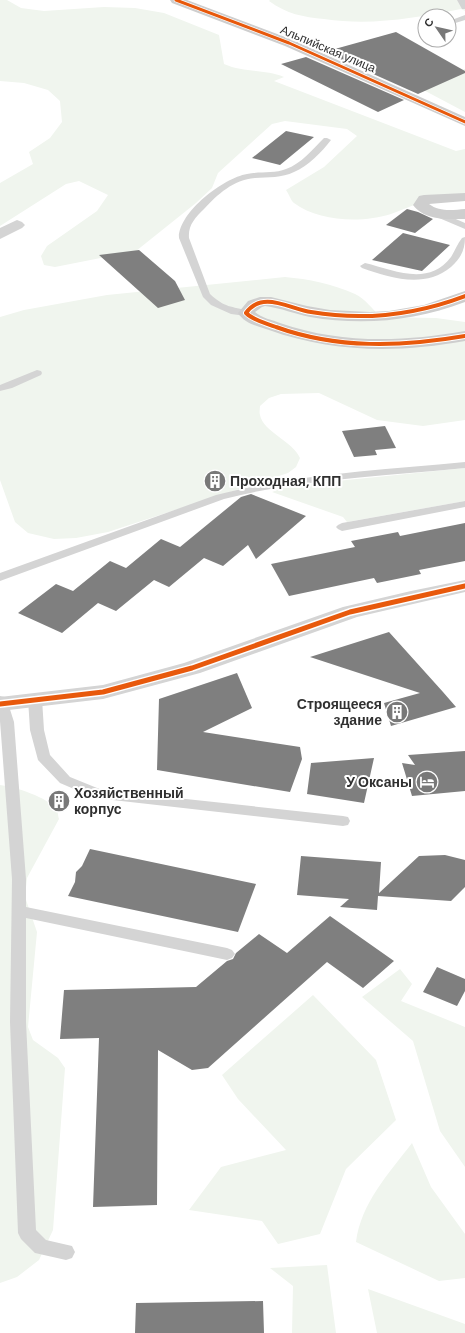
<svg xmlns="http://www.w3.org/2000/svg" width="465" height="1333" font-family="'DM Sans',sans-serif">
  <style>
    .green { fill: #f0f5ee }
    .building { fill: #7f7f7f }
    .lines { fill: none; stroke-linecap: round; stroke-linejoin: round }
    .lane { fill: #d4d4d4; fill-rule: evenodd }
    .street { fill: #d4d4d4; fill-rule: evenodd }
    .secondary { fill: #cecece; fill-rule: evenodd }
    .cycleway-far2-casing { stroke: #fff; stroke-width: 4.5 }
    .cycleway-far1-casing { stroke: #fff; stroke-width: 6 }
    .cycleway-casing { stroke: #fff; stroke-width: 8 }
    .cycleway-far2 { stroke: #e8590c; stroke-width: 3 }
    .cycleway-far1 { stroke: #e8590c; stroke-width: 4 }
    .cycleway { stroke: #e8590c; stroke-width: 5 }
    .labels { text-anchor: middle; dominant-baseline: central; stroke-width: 4; stroke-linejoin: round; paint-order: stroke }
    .far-street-label { font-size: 12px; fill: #303030; stroke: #fff }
    .poi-label { font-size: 14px; font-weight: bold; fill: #303030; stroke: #fff; text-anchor: start }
  </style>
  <rect width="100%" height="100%" fill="#fff"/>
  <!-- green -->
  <path class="green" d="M0 0H7L21 8 44 11 104 7 135 8 164 13 219 35 224 64C244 73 265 69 284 77L274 81 456 151 465 149V199C456 199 446 197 438 199 421 201 407 208 391 214 363 223 319 222 294 203 291 201 289 194 286 190L324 167 357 136 347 129 285 121 272 124 218 173 212 188 196 203 136 251 55 267 44 265 41 256 47 246 97 211 108 195 79 181 66 184 0 226V183L33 164 29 152 50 138 62 122 60 101 48 90 24 83 0 81Z
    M270 0H465V11L461 9C414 18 372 26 324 19 303 17 287 14 269 1Z
    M465 69V112L414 85 446 76Z
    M285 277C308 279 333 284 355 294 365 299 373 309 380 317L436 318 465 322V420L423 426 377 420 319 393 281 394 269 398 260 406C260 409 259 412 260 415 263 432 293 441 300 458L296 467 288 473 108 532 76 538 54 539 28 533 15 522 0 480V317L24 310 107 295Z
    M465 468V501L347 522 343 517 272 492 288 486Z
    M0 785C15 787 48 797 57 810 58 812 58 817 59 819L27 878 25 897 37 932 28 1027 33 1040 58 1058 65 1068 53 1230 39 1260 17 1277 0 1283Z
    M400 969 412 984 401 1001 465 1027V1167L440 1131 413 1041 362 997Z
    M313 995 376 1060 396 1120 346 1169 320 1234 278 1244 262 1221 189 1210 221 1167 286 1150 238 1099 222 1075Z
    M412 1143 431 1187 465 1234V1278L439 1281 356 1242C361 1203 389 1173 412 1143Z
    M327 1265 336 1333H292L293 1286 270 1268Z
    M368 1289 465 1324V1333H377Z"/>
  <!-- building -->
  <path class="building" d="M396 32 465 71V73L418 94 324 52Z
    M306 57 404 100 378 112 281 64Z
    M286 131 314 137 280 165 252 158Z
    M407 209 418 212 433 219 415 233 386 225Z
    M403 233 450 245 422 271 372 260Z
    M139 250 175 281 185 300 158 308 99 255Z
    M385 426 396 448 375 450 377 455 354 457 342 431Z
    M251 494 306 516 256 559 248 545 223 566 204 558 169 587 154 580 116 611 98 603 62 633 18 613 56 584 73 591 110 561 126 568 161 539 180 547 241 497Z
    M465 523V561L419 570 421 574 377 583 374 578 289 596 271 564 355 547 351 541 398 532 400 536Z
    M389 632 443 692 456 707 391 726 384 703 420 693 310 657Z
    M237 673 252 708 203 732 300 747 302 759 290 792 157 770 159 699Z
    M465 751V791L412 796 402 763 415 765 408 755Z
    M374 758 364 803 307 794 311 763Z
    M90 849 256 884 238 932 68 896 75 882 76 872 82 866Z
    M445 855 465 860V887L451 901 378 896 377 910 340 907 349 899 297 895 301 856 381 862 379 893 419 856Z
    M330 916 394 961 363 988 327 962 208 1068 192 1070 158 1050 157 1205 93 1207 99 1038 60 1039 64 990 196 987 227 961 233 959 236 953 259 934 287 953Z
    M437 967 465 979V991L457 1006 423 992Z
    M263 1301 264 1333H135L136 1303Z"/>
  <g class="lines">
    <!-- lane -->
    <path class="lane" d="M457 0H465V9H462Z
      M465 15V20L449 25V21Z
      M324 138H327L331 140C322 152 308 166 294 172 282 178 268 177 255 178 233 180 218 194 204 209 195 218 188 225 189 238L210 294C225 308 231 306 249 311L251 313 246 316 231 314 211 305 203 297 179 238C178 213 223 178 247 174 260 171 274 174 286 169 301 164 313 149 324 138Z
      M435 210 465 223V229L432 215 431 213 432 211Z
      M465 237C465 250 461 258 451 267 424 289 391 278 362 268L360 266 365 263C394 270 428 287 451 257 455 251 457 244 462 238Z
      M37 370 41 371 42 373 41 375 12 388 0 391V385Z
      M465 462V468C386 476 301 479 224 499L0 581V573L216 495C297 474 382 470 465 462Z
      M465 501V507L342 531 338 529 336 527 338 525 342 523Z
      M35 695 40 696 42 699 44 730 50 755 70 777 102 790 343 816 348 817 350 821 348 825 343 826 95 798 60 783 38 760 30 730 28 699 30 696Z
      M0 696 5 697 7 700 14 722 26 879V907L227 948 232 950 235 954 232 958 227 960 26 918V1022L36 1230 46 1240 72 1246 75 1252 72 1258 66 1260 35 1253 21 1239 18 1233 10 1022 12 879 0 721Z"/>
    <!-- street -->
    <path class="street" d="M17 220 22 222 25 225 22 228 0 239V228Z
      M465 580V592L357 617 200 673 103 699 0 711V697L103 685 184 663 343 607 411 591Z"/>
    <!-- secondary -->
    <path class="secondary" d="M170 0H187L293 40 465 117V126L285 46 172 3Z
      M465 193V201L429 204C439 212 453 210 465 209V219C448 219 425 221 413 205L419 196 424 195Z
      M465 291V302C415 321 363 326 310 317 295 314 281 308 265 306L262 307 255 312C261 318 273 320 280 323 340 344 403 342 465 331V341C399 353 333 353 269 330 257 326 245 324 238 313L248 301 260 297H271L307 306 330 310 370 312 389 311 424 305Z"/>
    <!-- cycleway-far2 casing -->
    <g class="cycleway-far2-casing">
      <path id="cycleway-far2" d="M176 0 289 43 465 122"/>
    </g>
    <!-- cycleway-far1 casing -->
    <g class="cycleway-far1-casing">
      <path id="cycleway-far1" d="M465 296C415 315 364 321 311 312 290 309 262 290 246 313 254 321 266 323 276 327 337 349 401 347 465 336"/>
    </g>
    <!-- cycleway casing -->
    <g class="cycleway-casing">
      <path id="cycleway" d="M0 704 103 692 192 668 350 612 465 586"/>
    </g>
    <!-- cycleway-far2 -->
    <use href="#cycleway-far2" class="cycleway-far2"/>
    <!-- cycleway-far1 -->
    <use href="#cycleway-far1" class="cycleway-far1"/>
    <!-- cycleway -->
    <use href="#cycleway" class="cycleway"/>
  </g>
  <!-- icons -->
  <defs>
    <g id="building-disc" transform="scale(1.15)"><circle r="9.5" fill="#787878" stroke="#fff"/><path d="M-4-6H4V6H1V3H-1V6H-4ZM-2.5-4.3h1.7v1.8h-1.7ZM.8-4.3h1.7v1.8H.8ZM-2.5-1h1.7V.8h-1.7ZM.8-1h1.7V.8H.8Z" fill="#fff"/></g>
    <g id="hotel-disc" transform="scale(1.15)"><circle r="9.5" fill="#787878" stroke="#fff"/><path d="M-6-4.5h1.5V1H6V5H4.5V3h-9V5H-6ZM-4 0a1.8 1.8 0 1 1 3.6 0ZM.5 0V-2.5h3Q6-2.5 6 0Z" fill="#fff"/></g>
  </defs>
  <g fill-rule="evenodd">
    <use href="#building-disc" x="215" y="481"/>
    <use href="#building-disc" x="397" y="712"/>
    <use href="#hotel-disc" x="427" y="782"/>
    <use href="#building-disc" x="59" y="801"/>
  </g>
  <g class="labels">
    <!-- far-street labels -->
    <g class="far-street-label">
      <text transform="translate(328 49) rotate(23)">Альпийская улица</text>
    </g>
    <!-- poi labels -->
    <g class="poi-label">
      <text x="230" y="481">Проходная, КПП</text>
      <text x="382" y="704" text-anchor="end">Строящееся<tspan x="382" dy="16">здание</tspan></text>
      <text x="412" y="782" text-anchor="end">У Оксаны</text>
      <text x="74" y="793">Хозяйственный<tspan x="74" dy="16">корпус</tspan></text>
    </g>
  </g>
  <!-- north arrow -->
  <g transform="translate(437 28) rotate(304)"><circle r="19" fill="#ffffff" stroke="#acacac"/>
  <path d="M0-3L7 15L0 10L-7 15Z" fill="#787878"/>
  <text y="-6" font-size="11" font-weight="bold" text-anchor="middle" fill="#303030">С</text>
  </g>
</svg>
